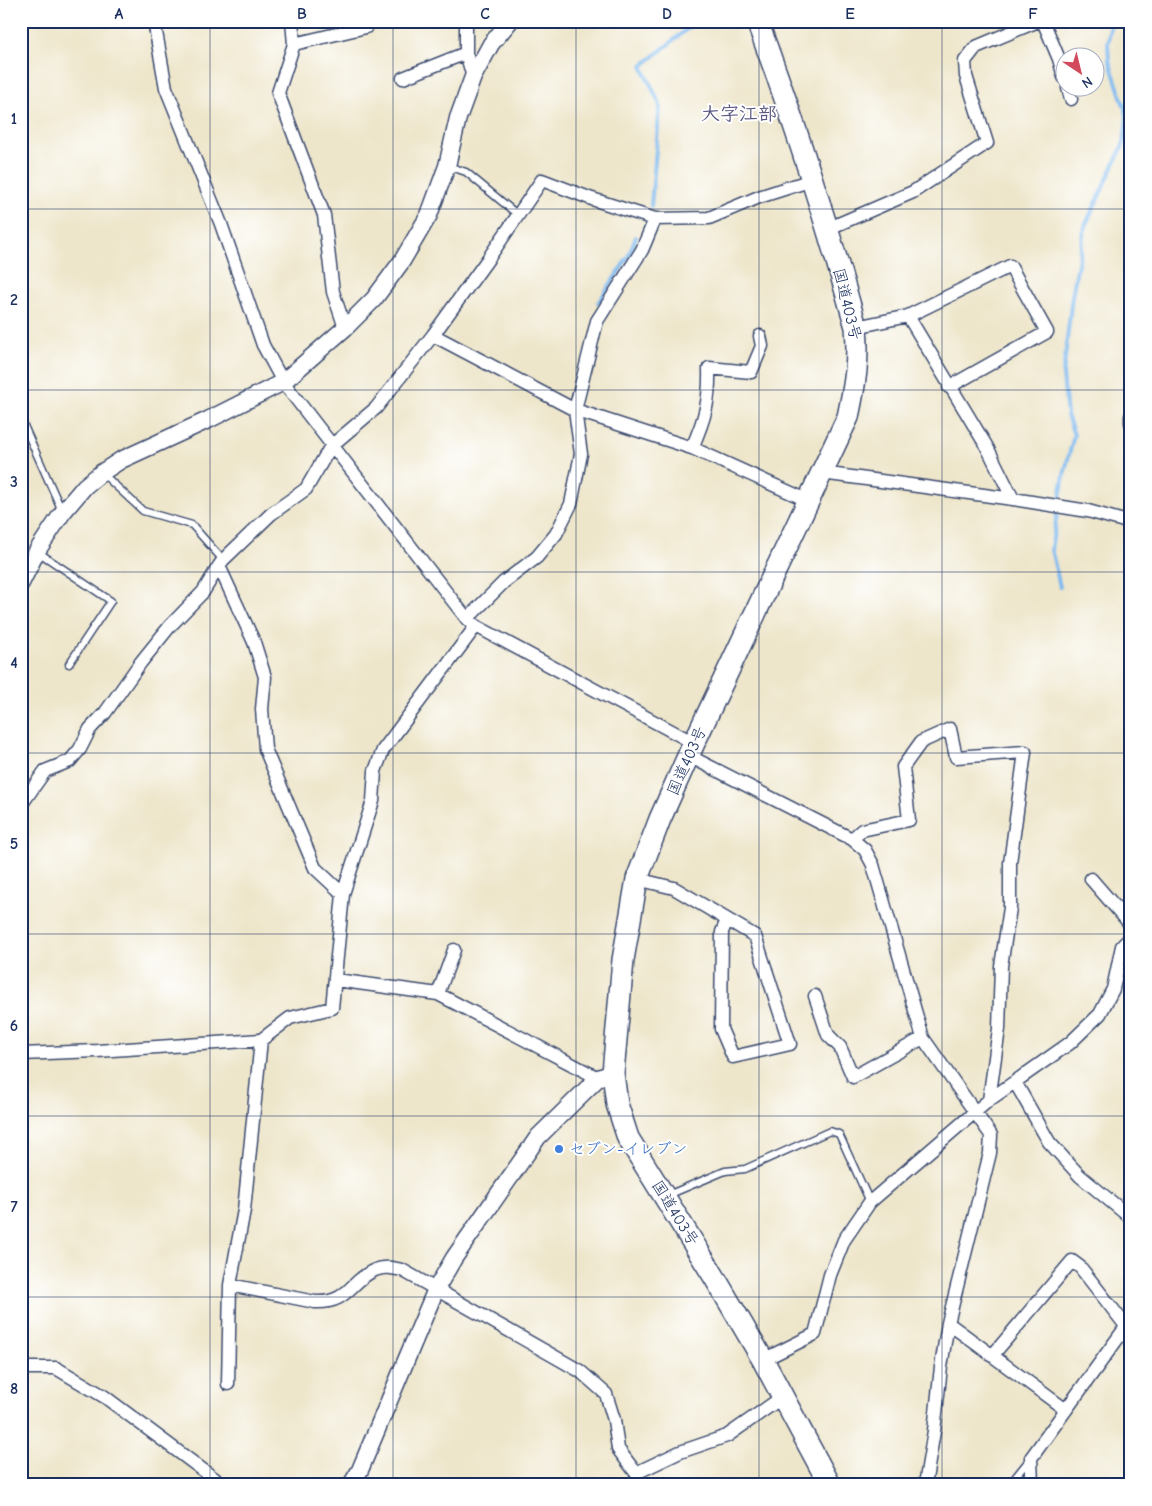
<svg xmlns="http://www.w3.org/2000/svg" width="1152" height="1506" font-family="'Comic Neue','Klee One',sans-serif">
  <style>
    .lines { fill: none; stroke-linecap: round; stroke-linejoin: round }
    .stream { stroke: #7cb9ef; stroke-width: 4 }
    .lane-casing { stroke: #3b4a6e; stroke-width: 9 }
    .street-casing { stroke: #3b4a6e; stroke-width: 15 }
    .secondary-casing { stroke: #3b4a6e; stroke-width: 19 }
    .highway-casing { stroke: #3b4a6e; stroke-width: 24 }
    .lane { stroke: #fff; stroke-width: 6 }
    .street { stroke: #fff; stroke-width: 12 }
    .secondary { stroke: #fff; stroke-width: 16 }
    .highway { stroke: #fff; stroke-width: 21 }
    .grid { fill: none; stroke: #1b2f5e; stroke-width: 1; stroke-opacity: 0.55 }
    .shop-dot { fill: #3f7fe0; stroke: #fff; stroke-width: 2 }
    .labels { text-anchor: middle; dominant-baseline: central; stroke-width: 4; stroke-linejoin: round; paint-order: stroke }
    .street-label { font-size: 16px; fill: #1b2f5e; stroke: #fff }
    .shop-label { font-size: 16px; fill: #366cbe; stroke: #fff; text-anchor: start }
    .quarter-label { font-size: 19px; font-weight: bold; fill: #595780; stroke: #fff }
    .neatline { fill: none; stroke: #1b2f5e; stroke-width: 2 }
    .grid-label { font-size: 16px; text-anchor: middle; font-weight: bold; fill: #1b2f5e }
  </style>
  <rect width="100%" height="100%" fill="#fff"/>
  <filter id="ink" filterUnits="userSpaceOnUse"><feTurbulence type="fractalNoise" baseFrequency=".02" numOctaves="2"/><feDisplacementMap in="SourceGraphic" scale="10" xChannelSelector="R" yChannelSelector="G"/><feConvolveMatrix kernelMatrix="1 2 1 2 8 2 1 2 1" color-interpolation-filters="sRGB"/></filter>
  <filter id="wash" filterUnits="userSpaceOnUse"><feTurbulence type="fractalNoise" baseFrequency=".0096" numOctaves="4" result="noise"/><feDisplacementMap in="SourceGraphic" scale="20" xChannelSelector="R" yChannelSelector="G"/><feGaussianBlur stdDeviation="1.12" result="paint"/><feColorMatrix in="noise" values="0 0 0 0 0 0 0 0 0 0 0 0 0 0 0 0 0 1.4 0 .05"/><feComposite in="paint" operator="in"/></filter>
  <g filter="url(#wash)">
    <rect width="100%" height="100%" fill="#eee6cb"/>
    <g class="lines">
      <!-- stream -->
      <path class="stream" d="M651 206 660 105 642 66 697 21
        M598 303 628 257 636 237
        M1060 587 1051 549 1064 475 1074 435 1067 415 1063 375 1072 296 1085 226 1124 143 1127 115 1109 60 1108 44 1111 21"/>
    </g>
  </g>
  <g filter="url(#ink)">
    <g class="lines">
      <!-- lane casing -->
      <g class="lane-casing">
        <path id="lane" d="M448 166 466 172 518 215
          M21 419 62 511
          M102 473 143 511 192 525 223 560
          M38 552 111 601 69 664
          M668 1195 725 1171 745 1169 830 1131 839 1134 870 1202
          M1009 1485 1029 1460"/>
      </g>
      <!-- street casing -->
      <g class="street-casing">
        <path id="street" d="M154 21 166 88 221 224 263 345 283 382 467 619 476 626 694 743
          M292 21 294 44 278 93 324 215 333 292 345 328
          M466 21V53L473 77
          M1043 21 1059 59 1064 77
          M294 44 366 27
          M403 78 466 53
          M1068 88 1071 99
          M827 229 913 192 987 143 966 76 965 61 976 47 1038 21
          M908 316 1010 266 1047 332 949 387
          M856 327 908 316 987 447 1013 499
          M433 335 575 410 692 448 809 501
          M1131 416V423
          M692 448C705 418 710 401 709 368L751 372 762 346 760 336
          M822 473 1013 499 1088 511 1131 523
          M467 619 504 582 537 557 556 534 571 504 581 454 575 410 597 321 642 250 655 219
          M689 756 852 839 865 850 873 865 923 1038 991 1135 990 1153 948 1323 941 1367 934 1431 925 1485
          M21 805 45 771 70 761 80 749 90 729 105 713 141 662 170 626 203 592 219 566
          M852 839 862 830 909 820 903 767 921 742 950 729 956 757 1025 752 1010 863V908L1001 966 999 1029 989 1100
          M637 879 674 888 755 936 790 1044 733 1057 721 1029 722 932 727 920
          M1091 879 1131 925
          M343 894 315 868 265 749 262 709 265 677 254 642 219 566 223 560 271 514 306 489 331 446 376 408 433 335 488 259 542 180 592 199 655 219 709 218 759 197 812 180
          M336 980 438 994 598 1078
          M438 994 454 950
          M815 996 828 1035 840 1047 853 1077 923 1038
          M21 1054 97 1051 261 1040 290 1018 332 1008 343 894 373 801 375 771 383 750 476 626
          M1015 1082 1049 1142 1080 1176 1131 1218
          M230 1285 315 1302C349 1304 350 1280 375 1270 384 1266 393 1268 402 1270L580 1371 606 1394 614 1420 618 1449 636 1473 680 1452 727 1436 784 1396
          M948 1323 1066 1410
          M992 1356 1072 1261 1080 1267 1126 1326
          M763 1360 815 1334 830 1275 844 1240 870 1202 989 1100 1070 1043 1100 1014 1113 989 1122 946 1131 937
          M21 1368H56L105 1397 223 1485
          M228 1384 230 1285 244 1210 261 1040
          M1032 1485 1031 1458 1131 1320"/>
      </g>
      <!-- secondary casing -->
      <g class="secondary-casing">
        <path id="secondary" d="M21 583 37 551 63 512 85 486 101 473 121 460 208 420 283 382 345 328 374 299 402 261 429 215 447 166 458 118 473 77 491 44 510 21
          M351 1485 360 1470 436 1289 454 1258 538 1137 598 1078 613 1073"/>
      </g>
      <!-- highway casing -->
      <g class="highway-casing">
        <path id="highway" d="M757 21C795 122 827 224 856 327 859 361 855 384 848 417L694 743 660 819 637 879 623 960 613 1073 617 1104 628 1138 715 1278 763 1360 830 1485"/>
      </g>
      <!-- lane -->
      <use href="#lane" class="lane"/>
      <!-- street -->
      <use href="#street" class="street"/>
      <!-- secondary -->
      <use href="#secondary" class="secondary"/>
      <!-- highway -->
      <use href="#highway" class="highway"/>
    </g>
  </g>
  <!-- grid -->
  <path class="grid" d="M210 21V1485M393 21V1485M576 21V1485M759 21V1485M942 21V1485M21 209H1131M21 390H1131M21 572H1131M21 753H1131M21 934H1131M21 1116H1131M21 1297H1131"/>
  <!-- markers -->
  <circle class="shop-dot" cx="559" cy="1149" r="5"/>
  <g class="labels">
    <!-- street labels -->
    <g class="street-label">
      <text transform="translate(847 304) rotate(76)">国道403号</text>
      <text transform="translate(687 761) rotate(-66)">国道403号</text>
      <text transform="translate(675 1213) rotate(58)">国道403号</text>
    </g>
    <!-- shop labels -->
    <g class="shop-label">
      <text x="569" y="1149">セブン-イレブン</text>
    </g>
    <!-- quarter labels -->
    <g class="quarter-label">
      <text x="739" y="114">大字江部</text>
    </g>
  </g>
  <!-- margin -->
  <rect width="1152" height="1506" fill="none" stroke="#fff" stroke-width="55"/>
  <!-- north arrow -->
  <g transform="translate(1080 72) rotate(145)"><circle r="24" fill="#ffffff" stroke="#a4acbf"/>
  <path d="M0-4L9 19L0 12L-9 19Z" fill="#d1495b"/>
  <text y="-8" font-size="14" font-weight="bold" text-anchor="middle" fill="#1b2f5e">N</text>
  </g>
  <rect x="28" y="28" width="1096" height="1450" class="neatline"/>
  <g class="grid-label">
    <text x="119" y="19">A</text>
    <text x="302" y="19">B</text>
    <text x="485" y="19">C</text>
    <text x="667" y="19">D</text>
    <text x="850" y="19">E</text>
    <text x="1033" y="19">F</text>
    <text x="14" y="124">1</text>
    <text x="14" y="305">2</text>
    <text x="14" y="487">3</text>
    <text x="14" y="668">4</text>
    <text x="14" y="849">5</text>
    <text x="14" y="1031">6</text>
    <text x="14" y="1212">7</text>
    <text x="14" y="1394">8</text>
  </g>
</svg>
